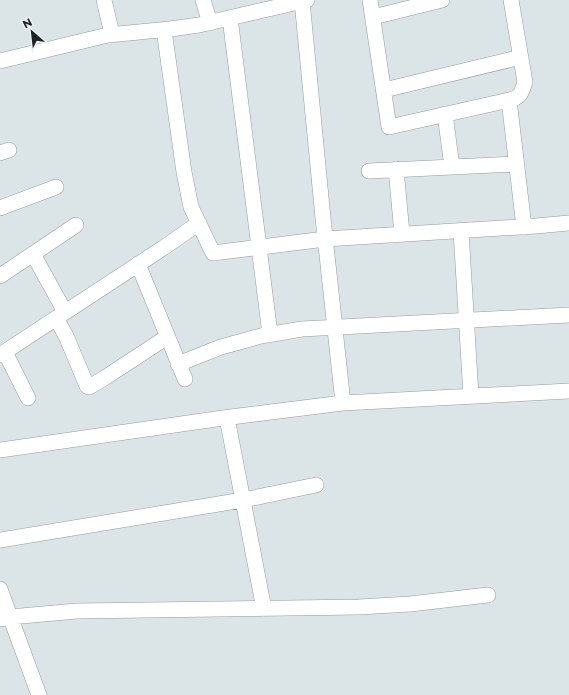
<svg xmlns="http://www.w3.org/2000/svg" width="569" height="695" font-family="Montserrat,sans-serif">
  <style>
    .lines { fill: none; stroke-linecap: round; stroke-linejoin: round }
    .minor-casing { stroke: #939c9e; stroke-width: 16 }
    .minor { stroke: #fff; stroke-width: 15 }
  </style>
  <rect width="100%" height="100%" fill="#dbe5e7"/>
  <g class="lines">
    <!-- minor casing -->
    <g class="minor-casing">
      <path id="minor" d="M104 0 112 34
        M203 0 210 23
        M370 0 389 127 509 100C521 97 521 94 525 82L511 0
        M302 1 323 218 343 403
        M373 17 442 0
        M230 18 270 334
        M164 30 184 172 191 207 213 253 325 239 536 226 569 223
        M0 61 108 35 170 29 199 25 307 0
        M384 90 521 57
        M509 100 524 227
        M445 114 452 167
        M0 153 9 150
        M396 169 402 234
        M369 171 517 164
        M0 208 56 187
        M461 231 471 396
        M33 254 65 312
        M138 264 185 379
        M0 276 76 225
        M56 318 66 336 87 386 89 387 91 386 106 377 167 337
        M5 352 28 398
        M0 355 163 248 199 223
        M178 364 221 347 261 336 302 329 569 315
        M227 418 264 609
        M0 450 223 418 343 403 569 391
        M0 540 243 500 316 485
        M0 589 39 695
        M0 619 10 617 77 611 359 607 410 604 488 595"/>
    </g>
    <!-- minor -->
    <use href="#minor" class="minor"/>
  </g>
  <!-- north arrow -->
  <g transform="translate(32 32) rotate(332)" stroke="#e8f2f5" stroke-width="3" paint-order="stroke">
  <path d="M0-3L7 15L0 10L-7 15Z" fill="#1e2223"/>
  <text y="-6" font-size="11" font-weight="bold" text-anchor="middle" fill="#1e2223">N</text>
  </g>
</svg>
